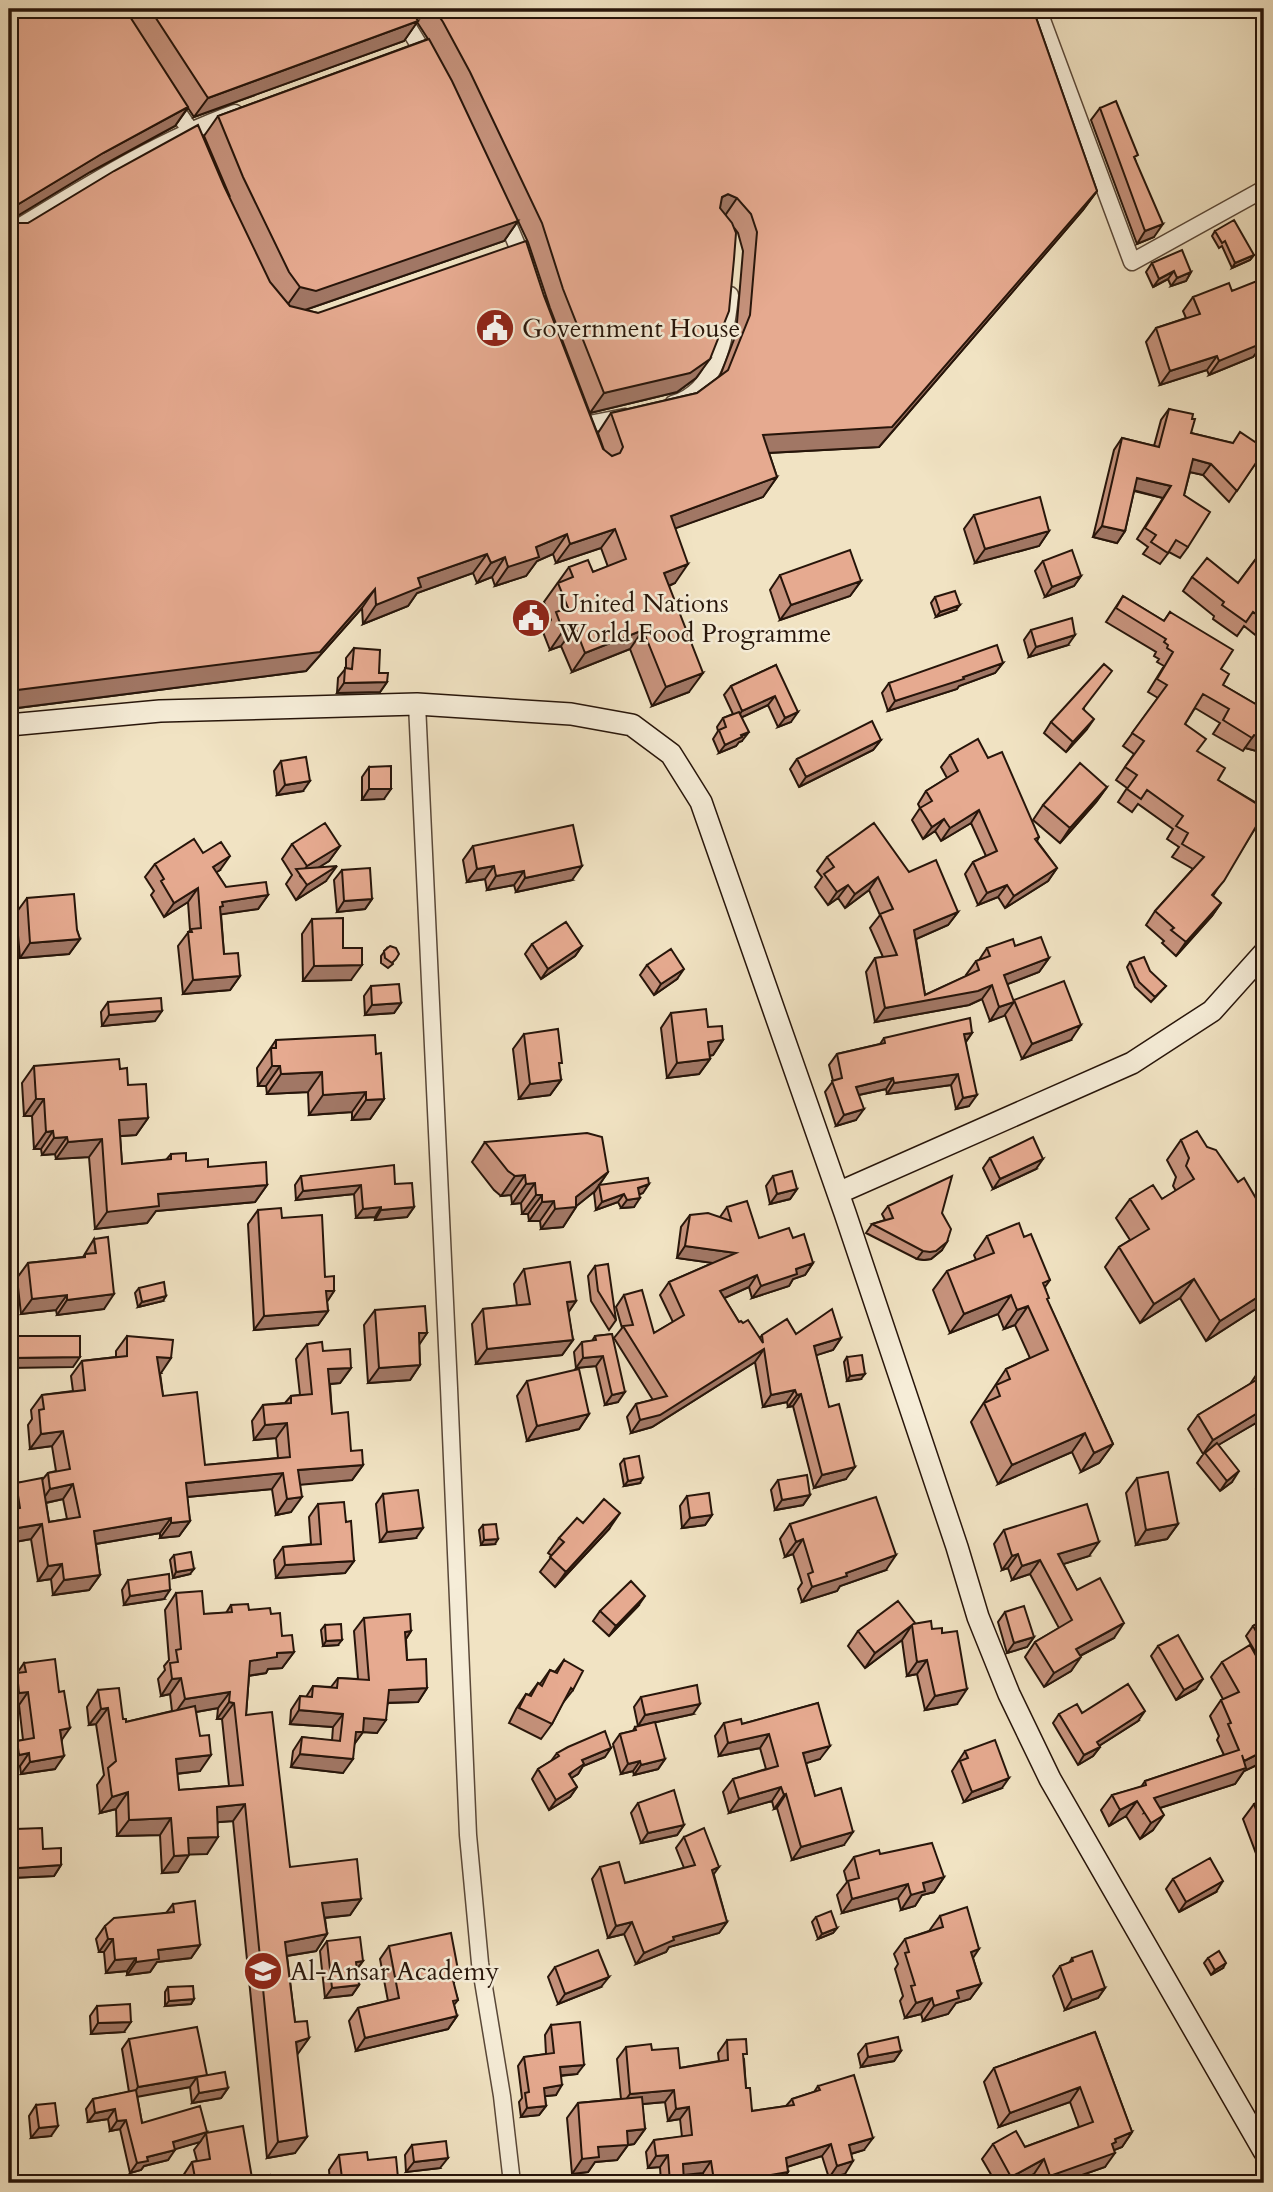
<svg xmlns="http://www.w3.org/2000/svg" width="1273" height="2192" font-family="Cardo,serif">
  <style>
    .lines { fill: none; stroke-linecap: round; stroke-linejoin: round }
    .street-casing { stroke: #5a4838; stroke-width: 19 }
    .secondary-casing { stroke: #27150a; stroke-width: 24 }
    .street { stroke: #f6edd8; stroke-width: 16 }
    .secondary { stroke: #f6edd8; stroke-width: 21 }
    .wall { fill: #c6927c; stroke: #27150a; stroke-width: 2; fill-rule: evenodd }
    .shaded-wall { fill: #a17765; stroke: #27150a; stroke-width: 2 }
    .building { fill: #e6aa90; stroke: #27150a; stroke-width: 2 }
    .labels { text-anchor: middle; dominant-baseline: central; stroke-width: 5; stroke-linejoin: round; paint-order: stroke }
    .poi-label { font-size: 26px; fill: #27150a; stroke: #f6edd8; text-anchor: start }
  </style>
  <rect width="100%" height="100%" fill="#f1e3c3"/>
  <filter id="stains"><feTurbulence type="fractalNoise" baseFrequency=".00286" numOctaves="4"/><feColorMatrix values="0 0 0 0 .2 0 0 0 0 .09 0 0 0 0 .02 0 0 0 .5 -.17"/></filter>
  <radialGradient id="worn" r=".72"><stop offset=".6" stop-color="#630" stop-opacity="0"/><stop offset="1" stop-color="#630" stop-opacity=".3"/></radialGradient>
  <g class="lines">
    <!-- street casing -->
    <g class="street-casing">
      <path id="street" d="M397 9 428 60
        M1038 9 1132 262 1264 189
        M170 101 190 130 198 148
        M503 212 524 262
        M9 233C82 189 155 142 235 113
        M673 404C718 391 726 335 730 295
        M584 425 625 417
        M417 704 449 1388 468 1835 480 1963 502 2096 512 2183"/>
    </g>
    <!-- secondary casing -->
    <g class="secondary-casing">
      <path id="secondary" d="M9 725 160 711 417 704 571 714 632 725 671 754 701 802 845 1213 957 1547 978 1617 1009 1694 1050 1779 1264 2151
        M838 1193 1132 1063 1212 1011 1264 953"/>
    </g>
    <!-- street -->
    <use href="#street" class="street"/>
    <!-- secondary -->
    <use href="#secondary" class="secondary"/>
  </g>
  <!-- wall -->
  <path class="wall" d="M9 9H1033L1097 191 1083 210 879 447 769 453 777 477 763 497 675 528V583L669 586 689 692 652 706 630 649 572 672 561 646 550 650 543 632 551 620 544 602 569 567 593 572 608 567 601 548 556 563 553 554 537 561 526 576 495 586 492 577 477 583 473 573 417 593 408 606 363 624 362 608 306 671 9 709ZM417 22 428 39 218 116 204 136 230 197 224 186 28 223H18L13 218 90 172 175 126 188 108 194 117 404 41ZM518 221 528 242 550 308 590 413 677 392 696 378 735 229 738 233 743 251 736 334 720 376 697 393 611 413 598 433 604 450 544 296 318 313 305 310 504 241Z
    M1100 108 1135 159 1154 237 1137 244 1091 120Z
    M1215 231 1254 255 1250 260 1232 268 1222 246 1219 248 1212 236Z
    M1264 245V272H1263L1256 251 1259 246Z
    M1152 263 1191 272 1186 281 1171 286 1168 279 1153 287 1146 272Z
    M1264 283V346L1260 348 1253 357 1209 375 1207 370 1160 385 1146 342 1156 328 1186 318 1183 311 1193 297 1232 291Z
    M1169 409 1192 419 1191 433 1264 451 1229 502 1203 475 1190 472 1184 495 1188 547 1180 558 1169 552 1160 564 1143 554 1148 547 1137 539 1163 498 1134 491 1125 531 1117 543 1093 537 1114 450 1122 438 1154 446 1161 420Z
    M974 515 1049 531 1039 546 975 563 964 529Z
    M1264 548V642L1244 626 1237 636 1213 619 1214 616 1183 591 1192 577 1238 583Z
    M1043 561 1081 576 1074 586 1045 597 1035 571Z
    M780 575 861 581 850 596 780 620 770 590Z
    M1123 596 1164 621 1170 612 1221 669 1223 685 1264 709V753L1245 748 1243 751 1213 734 1220 723 1195 708 1185 724 1197 751 1218 780 1260 805 1264 797V830L1256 827 1213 896 1221 903 1212 916 1176 956 1162 943 1164 941 1146 925 1155 911 1193 869 1172 857 1179 847 1167 839 1173 829 1138 804 1132 812 1118 802 1127 788 1116 780 1134 754 1123 746 1158 698 1148 692 1164 666 1157 662 1159 659 1154 656 1156 652 1106 622Z
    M935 597 956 610 936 617 931 603Z
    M1031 630 1068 645 1029 657 1024 640Z
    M354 648 387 682 380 692 337 693 338 678 346 668V658Z
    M1003 663 995 673 959 686 957 689 888 711 882 693 889 683Z
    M776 665 791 722 778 727 768 705 742 717V741L739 742 736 746 719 753 713 739 718 731 717 727 723 718 733 714 724 695 731 686Z
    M1084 709 1087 729 1066 752 1044 733 1051 722Z
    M881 740 873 750 799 787 790 769 797 759Z
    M950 755 988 758 1039 837 1037 841 1057 868 1048 881 1005 908 998 897 978 905 965 874 973 862 986 856 971 823 941 841 935 831 923 839 912 820 920 808 918 804 926 791 947 778 941 767Z
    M281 761 303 791 277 795 274 771Z
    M369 767 384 799 362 800V777Z
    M1107 787 1096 802 1060 843 1033 820 1043 805Z
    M292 844 340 846 329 861 319 867 326 881 296 900 286 884 292 875 282 859Z
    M473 846 572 880 516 892 514 885 487 890 485 879 467 882 463 860Z
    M203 853 220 870 216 872 226 887 268 895 258 909 221 914 224 954 240 976 230 990 183 994 178 946 190 930 188 902 164 917 151 895 154 891 145 877 155 864Z
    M827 857 909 872 958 912 948 925 916 939 925 995 967 976 966 975 976 961 979 960 987 948 1015 946 1049 958 1039 972 1007 984 1013 1002 1014 1000 1071 1040 1022 1059 1005 1015 990 1021 982 999 969 1005 875 1022 866 972 875 958 883 957 870 928 880 915 869 890 845 908 838 898 828 905 815 887 822 877 817 871Z
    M342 870 372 899 365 909 337 912 334 880Z
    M27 898 77 930 80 939 69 954 20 958 16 913Z
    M312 919 343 948 351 980 303 981 302 934Z
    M532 944 582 946 575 956 541 979 525 954Z
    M387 948 393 964 388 968 381 963V956Z
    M1130 962 1166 986 1151 1002 1135 987 1127 967Z
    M647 965 677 979 654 995 640 975Z
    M371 986 401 1003 394 1013 365 1015 364 996Z
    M108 1002 155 1021 102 1026 101 1012Z
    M671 1013 708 1027 723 1040 713 1055 709 1056 710 1059 699 1074 667 1078 661 1028Z
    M972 1033 966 1042 969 1106 956 1109 951 1085 887 1094 886 1089 859 1095 856 1120 836 1126 825 1092 833 1081 829 1065 837 1054 880 1044 884 1038Z
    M524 1034 559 1067 561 1080 550 1095 519 1099 513 1049Z
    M276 1040 376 1054 384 1099 370 1119 352 1120V1112L309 1115 308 1092 267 1094 266 1086H258L257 1068Z
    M34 1066 120 1069 128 1085 148 1118 136 1135 120 1136 122 1164 166 1160 171 1154 186 1161 267 1185 255 1202 156 1211 147 1223 95 1229 89 1157 56 1159 55 1154 42 1155 41 1149H34L32 1116H24L22 1083Z
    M1181 1140 1207 1147 1264 1212V1303L1262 1305 1206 1341 1180 1298 1140 1323 1105 1267 1119 1247 1130 1240 1116 1218 1130 1199H1162L1176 1191 1173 1186 1176 1177 1167 1160Z
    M485 1142 608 1172 595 1191 576 1206V1207L563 1227 541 1229 540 1221H529L528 1214H522L521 1203 512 1204 511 1195 501 1196 494 1190 472 1162Z
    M990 1158 1036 1169 993 1189 983 1168Z
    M301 1176 395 1184 414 1207 407 1217 375 1220V1217L356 1218 354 1194 296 1200 295 1185Z
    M773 1176 797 1189 790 1199 770 1204 766 1186Z
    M599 1185 643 1193 639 1194 634 1207 621 1208 618 1202 596 1210 594 1193Z
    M888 1206 942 1213V1250L931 1259 924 1260 917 1259 866 1233 872 1224 885 1220 882 1214Z
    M727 1207 759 1238H793L813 1263 805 1275 793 1279 789 1286 752 1298 749 1287 724 1298 739 1322 743 1323 760 1338 762 1335 796 1334 841 1338 833 1350 816 1355 846 1479 814 1488 793 1406 788 1407 787 1402 763 1407 755 1362 652 1427 631 1433 627 1417 636 1404 653 1400 614 1338 622 1328 616 1307 624 1295 654 1333 673 1322 660 1295 669 1282 713 1263 677 1258 681 1227 690 1215 720 1217Z
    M258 1210 282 1218 334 1291 327 1301 328 1311 318 1325 254 1330 248 1224Z
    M987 1236 1024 1237 1050 1280 1045 1287 1047 1300 1113 1444 1099 1463 1081 1472 1072 1452 998 1484 971 1422 1006 1369 1030 1358 1015 1325 1004 1329 998 1314 950 1333 933 1290 947 1271 976 1260 974 1255Z
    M94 1239 104 1309 57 1315 56 1310 21 1314 17 1278 28 1263 83 1257Z
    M595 1266 616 1320 609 1330 591 1301 588 1276Z
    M524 1269 576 1301 568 1312 573 1340 562 1355 476 1364 472 1324 483 1309 517 1306 514 1284Z
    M139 1288 163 1301 138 1307 135 1293Z
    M375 1310 427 1333 419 1344 420 1365 410 1380 368 1383 364 1325Z
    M612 1334 618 1402 605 1405 596 1366 576 1368 574 1352 582 1342 592 1341 595 1336Z
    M127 1336 161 1373H160L163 1396 205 1465 278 1458 276 1438 254 1440 252 1421 263 1405 285 1403 291 1396 300 1395 296 1359 307 1344 323 1351 351 1368 340 1383 330 1384 332 1414 351 1451 363 1465 352 1480 300 1484 291 1512 276 1515 272 1489 187 1497 190 1521 179 1536 160 1538V1533L96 1544 100 1575 89 1590 53 1595 51 1579 38 1581 31 1539 9 1543V1494L16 1483 42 1480 48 1473 56 1471 52 1446 30 1449 28 1425 32 1419 31 1410 42 1395 73 1391 71 1376 82 1361 116 1357V1351ZM63 1499 67 1519 49 1522 46 1503Z
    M847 1357 861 1379 847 1381 844 1362Z
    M1264 1367V1425L1261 1420 1218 1445 1232 1482 1220 1491 1197 1463 1204 1453 1203 1454 1188 1429 1198 1415 1250 1384 1259 1371Z
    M527 1381 589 1414 579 1429 527 1441 517 1396Z
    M624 1459 640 1483 624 1486 620 1464Z
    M1264 1477V1499L1256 1489Z
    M1137 1478 1178 1524 1167 1539 1136 1545 1126 1493Z
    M778 1480 810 1495 803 1505 775 1510 771 1490Z
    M383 1494 416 1538 380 1542 376 1504Z
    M687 1496 712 1515 705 1525 682 1528 680 1506Z
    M318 1504 346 1522 354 1561 345 1573 276 1578 274 1560 283 1547 311 1544 309 1517Z
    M583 1523 609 1529 555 1587 540 1572 552 1556 548 1553 559 1538Z
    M790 1524 886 1570 840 1586 837 1591 802 1602 798 1589 802 1583 793 1554 785 1557 780 1539Z
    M483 1525 495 1544 481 1545 479 1530Z
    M1004 1530 1089 1556 1063 1564 1077 1590 1114 1638 1080 1656 1071 1671 1044 1687 1025 1657 1035 1642 1059 1628 1030 1574 1012 1580 1008 1568 1002 1570 994 1544Z
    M174 1555 190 1574 173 1578 170 1560Z
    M128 1580 164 1599 124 1605 122 1590Z
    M176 1593 204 1614 226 1613 231 1605 249 1610 271 1614 282 1636 294 1652 282 1668 268 1669 266 1673 249 1676 246 1715 290 1867 361 1899 350 1915 325 1918 327 1934 316 1951 287 1956 295 2022 309 2038 297 2054 295 2153 267 2158 233 1821 218 1822 207 1854H189L178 1872 162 1873 160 1835 117 1836 116 1809 100 1813 97 1785 104 1775 96 1724 89 1725 87 1707 98 1690 126 1722 172 1711 170 1694 161 1696 158 1679 165 1670 164 1666 169 1660 165 1610ZM218 1708 217 1719H222L229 1786 179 1790 177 1774 200 1771 196 1712Z
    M638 1606 609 1636 593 1621 600 1611Z
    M1005 1612 1034 1637 1027 1647 1007 1653 998 1622Z
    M364 1618 411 1631 406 1639 407 1660 427 1688 418 1702 388 1703 377 1733 363 1732 354 1744 343 1773 291 1767 293 1751 302 1737 332 1741 333 1727 290 1724 291 1710 300 1696 306 1697 313 1686 331 1687 338 1678 358 1679 354 1631Z
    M1264 1620V1658L1260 1660 1246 1636 1253 1626Z
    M914 1624 932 1629 957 1704 925 1710 917 1674 907 1676 902 1640 865 1668 848 1646 858 1631Z
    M325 1625 338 1645 323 1646 321 1630Z
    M1158 1646 1196 1689 1176 1700 1151 1656Z
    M564 1660 573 1690 562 1704 552 1724 541 1739 509 1723 516 1709 526 1694 529 1695 538 1683 540 1684 550 1670 555 1672Z
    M1222 1662 1264 1670V1772L1263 1773 1259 1764 1244 1771 1235 1784 1160 1808 1153 1830 1140 1839 1126 1816 1109 1826 1101 1810 1112 1795 1141 1787 1145 1781 1224 1755 1217 1740 1219 1736 1210 1716 1221 1700 1223 1699 1211 1677Z
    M24 1663 62 1740 55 1769 21 1774 20 1766 10 1768 9 1753 17 1741 23 1740 19 1705 10 1706 9 1685Z
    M641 1697 693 1714 638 1726 634 1707Z
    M818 1703 820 1759 806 1763 815 1796 844 1845 792 1860 777 1808 774 1809 772 1801 729 1813 723 1792 733 1779 766 1769 760 1748 719 1756 715 1736 724 1723 742 1724Z
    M1059 1714 1138 1721 1099 1746 1100 1747 1093 1756 1078 1765 1053 1723Z
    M635 1727 665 1759 658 1769 634 1775 633 1771 621 1774 613 1744 620 1734 633 1731Z
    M965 1751 1002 1788 964 1802 952 1771Z
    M557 1753 605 1757 583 1766 578 1774 571 1778 577 1787 570 1797 549 1810 532 1779 538 1769 551 1761Z
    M1264 1800V1862L1260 1864 1243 1819 1254 1804Z
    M638 1803 684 1825 677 1835 641 1843 631 1813Z
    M16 1829 43 1849 61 1865 54 1876 11 1878 9 1839Z
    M684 1837 714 1875 727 1922 719 1933 669 1947 666 1952 636 1964 624 1934 608 1938 592 1879 600 1867 625 1883 684 1868 676 1848Z
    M880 1854 944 1877 934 1892 922 1895 915 1906 901 1910 898 1898 842 1913 837 1895 847 1882 844 1871 854 1857Z
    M1173 1879 1216 1892 1179 1912 1166 1889Z
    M173 1904 200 1945 191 1958 157 1962 150 1972 127 1975V1971L106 1973 104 1952H99L96 1939 105 1926 166 1913Z
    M940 1916 973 1958 981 1984 970 1999 956 2003 948 2014 923 2021 921 2014 905 2018 900 2001 903 1996 895 1969 898 1964 894 1954 905 1939 929 1931Z
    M816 1917 837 1928 833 1933 818 1939 812 1922Z
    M327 1941 363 1961 357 1969 359 1985 352 1995 325 1998 320 1951Z
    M389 1946 459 1975 453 1983 458 2000 454 2005 457 2016 448 2029 356 2051 349 2021 358 2008 388 2001 380 1959Z
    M1072 1958 1105 1988 1098 1998 1065 2010 1053 1976 1060 1966 1069 1963Z
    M1208 1958 1223 1968 1211 1975 1204 1963Z
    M555 1967 601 1987 558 2004 548 1977Z
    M168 1987 194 1999 191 2004 165 2006V1992Z
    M97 2006 124 2032 91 2034 90 2016Z
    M551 2025 577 2074 561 2076 556 2095 545 2096 546 2106 539 2115 521 2117 519 2102 522 2098 518 2066 524 2057 546 2054 545 2035Z
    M1095 2032 1132 2132 1122 2147 1114 2150 1105 2167 1059 2183H1037L1034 2174 1016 2183H996L982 2159 993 2144 1025 2147 1079 2127 1070 2102 999 2127 984 2082 994 2068Z
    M129 2039 207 2075 228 2088 221 2098 192 2103 190 2087 137 2096 142 2123 207 2132 252 2178 271 2183H182L181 2179 192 2162 197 2161 194 2150 200 2142 174 2149 168 2160 144 2166 141 2170 130 2173 120 2129 110 2131 108 2119 88 2122 86 2109 93 2099 129 2092 122 2049Z
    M727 2040 744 2059 746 2088 752 2111 786 2106 792 2099 814 2092 818 2086 864 2150 851 2154 845 2174 829 2178 822 2156 787 2167 788 2172 780 2183H704L703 2173 684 2175V2183H661L660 2167 648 2168 646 2152 654 2140 682 2137 680 2119 668 2121 665 2102 642 2104 645 2129 634 2144 628 2145 617 2160 595 2162 588 2172 572 2174 567 2118 578 2103 621 2099 617 2059 626 2047 652 2050 680 2068 719 2061 718 2053Z
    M866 2044 901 2051 894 2061 861 2067 858 2054Z
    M36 2105 51 2136 31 2138 29 2116Z
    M412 2145 440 2168 406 2172 405 2155Z
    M339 2155 368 2160 394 2183H330L329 2170Z"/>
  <!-- shaded-wall -->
  <path class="shaded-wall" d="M418 21 404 41 194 117 208 98Z
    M188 107 175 126 90 172 9 221V215L17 205 103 153Z
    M1097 191 1083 210 879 447 750 454 763 435Z
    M728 194 737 198 724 217 714 214 722 197Z
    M518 221 504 241 302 311 286 307 300 287Z
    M1163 224 1154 237 1137 244 1145 231Z
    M1254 255 1250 260 1232 268 1235 263Z
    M1174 271 1168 279 1153 287 1159 279Z
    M1191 272 1186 281 1171 286 1177 278Z
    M1264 336V346L1260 348 1253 357 1209 375 1219 361Z
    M1217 356 1207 370 1160 385 1170 371Z
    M710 359 696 378 677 392 590 413 604 393Z
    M1193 459 1211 464 1203 475 1185 471Z
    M777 477 763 497 657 535 671 516Z
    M1137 478 1171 486 1163 498 1129 489Z
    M1102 526 1125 531 1117 543 1093 537Z
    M615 529 601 548 556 563 570 544Z
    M1049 531 1039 546 975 563 985 549Z
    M567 534 553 554 537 561 526 576 495 586 508 567 536 547Z
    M487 554 473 573 417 593 408 606 363 624 376 605 418 578Z
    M505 557 492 577 477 583 491 563Z
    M688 564 675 583 651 593 664 573Z
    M1081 576 1074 586 1045 597 1052 587Z
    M861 581 850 596 780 620 791 605Z
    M375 589 362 608 306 671 9 709V691Z
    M960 605 956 610 936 617 940 612Z
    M575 627 561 646 550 650 563 631Z
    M643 630 630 649 572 672 585 653Z
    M1075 635 1068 645 1029 657 1036 647Z
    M1003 663 995 673 959 686 957 689 888 711 895 701Z
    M703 673 689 692 652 706 666 687Z
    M387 682 380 692 337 693 344 683Z
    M775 696 768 705 736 720 742 711Z
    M798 712 791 722 778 727 785 718Z
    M1094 719 1087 729 1066 752 1073 742Z
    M749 732 742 741 739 742 736 746 719 753 725 745Z
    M1254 735 1264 737V753L1245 748Z
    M881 740 873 750 799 787 806 777Z
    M310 781 303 791 277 795 285 785Z
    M1107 787 1096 802 1060 843 1070 828Z
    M369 789H391L384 799 362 800Z
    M979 810 971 823 941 841 950 828Z
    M1264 813V830L1255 826Z
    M944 819 935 831 923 839 932 827Z
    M340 846 329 861 302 878 300 876 307 866Z
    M230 856 220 870 203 881 213 867Z
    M337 866 326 881 296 900 307 885Z
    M494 866 485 879 467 882 477 869Z
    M582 866 572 880 516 892 525 878Z
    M1057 868 1048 881 1005 908 1014 896Z
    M524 871 514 885 487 890 496 876Z
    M878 877 869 890 845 908 855 894Z
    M848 885 838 898 828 905 837 892Z
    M1007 885 998 897 978 905 987 893Z
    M198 888 188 902 164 917 174 903Z
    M268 895 258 909 217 915 222 902Z
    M372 899 365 909 337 912 344 901Z
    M1221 903 1212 916 1176 956 1186 942Z
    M958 912 948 925 905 944 914 930Z
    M80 939 69 954 20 958 30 943Z
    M582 946 575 956 541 979 548 969Z
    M1049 958 1039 972 995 989 1004 975Z
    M362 965 351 980 303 981 314 966Z
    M684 969 677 979 654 995 661 984Z
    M240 976 230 990 183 994 193 980Z
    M992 985 982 999 969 1005 875 1022 885 1008Z
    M1014 1002 1004 1016 990 1021 999 1007Z
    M401 1003 394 1013 365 1015 372 1005Z
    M162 1011 155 1021 102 1026 109 1015Z
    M1081 1025 1071 1040 1022 1059 1032 1044Z
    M972 1033 964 1044V1034Z
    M723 1040 713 1055 697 1057 708 1042Z
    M710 1059 699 1074 667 1078 677 1063Z
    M272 1066H280L266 1086H258Z
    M322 1072 308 1092 267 1094 281 1074Z
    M958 1074 951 1085 887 1094 894 1083Z
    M893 1078 886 1089 849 1097 856 1087Z
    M561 1080 550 1095 519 1099 530 1084Z
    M366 1092 352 1112 309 1115 323 1095Z
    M977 1095 969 1106 956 1109 963 1098Z
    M36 1099H44L32 1116H24Z
    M384 1099 370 1119 352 1120 366 1100Z
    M864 1109 856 1120 836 1126 844 1115Z
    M148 1118 136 1135 107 1137 119 1120Z
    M53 1131 41 1149H34L46 1132Z
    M67 1137 55 1154 42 1155 54 1138Z
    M102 1139 89 1157 56 1159 68 1142Z
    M1043 1159 1036 1169 993 1189 1000 1179Z
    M608 1172 595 1191 574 1208 576 1207 563 1227 541 1229 555 1209 576 1197Z
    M525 1175 511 1195 501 1196 515 1176Z
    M535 1183 521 1203 512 1204 526 1184Z
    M649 1184 643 1193 633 1197 638 1188Z
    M267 1185 255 1202 156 1211 147 1223 95 1229 107 1212 158 1194Z
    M361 1185 354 1194 296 1200 303 1191Z
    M797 1189 790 1199 770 1204 777 1194Z
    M624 1194 618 1202 596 1210 602 1202Z
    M536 1195H542L528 1214H522Z
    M640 1198 634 1207 621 1208 627 1200Z
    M554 1201 540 1221H529L542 1202Z
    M381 1207 375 1217 356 1218 363 1209Z
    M414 1207 407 1217 375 1220 381 1210Z
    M947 1242 942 1250 931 1259 924 1260 917 1259 923 1251Z
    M685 1246 736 1253 727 1265 677 1258Z
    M813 1263 805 1275 793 1279 789 1286 752 1298 761 1286 796 1269Z
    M757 1275 749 1287 711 1304 720 1291Z
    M1194 1279 1180 1298 1140 1323 1154 1304Z
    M326 1291H334L325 1305Z
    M1264 1293V1303L1262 1305 1206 1341 1220 1321Z
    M114 1294 104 1309 57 1315 67 1300Z
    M67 1295 56 1310 21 1314 32 1299Z
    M1011 1295 998 1314 950 1333 964 1314Z
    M166 1296 163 1301 138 1307 142 1302Z
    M576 1301 566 1316 567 1302Z
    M1028 1306 1015 1325 1004 1329 1017 1310Z
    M328 1311 318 1325 254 1330 264 1316Z
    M419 1333H427L417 1348Z
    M841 1338 833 1350 805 1359 814 1346Z
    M573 1340 562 1355 476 1364 487 1349Z
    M764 1349 755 1362 652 1427 631 1433 640 1420Z
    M603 1356 596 1366 576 1368 583 1358Z
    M80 1357 73 1367 9 1368V1358Z
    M157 1357 171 1358 161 1373 147 1372Z
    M420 1365 410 1380 368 1383 379 1368Z
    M351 1368 340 1383 318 1385 328 1369Z
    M865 1374 861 1379 847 1381 850 1376Z
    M795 1390 787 1402 763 1407 771 1395Z
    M625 1392 618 1402 605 1405 612 1395Z
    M801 1394 793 1406 788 1407 797 1395Z
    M1264 1409V1415L1261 1420 1203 1454 1213 1440Z
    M589 1414 579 1429 527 1441 537 1426Z
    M287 1423 276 1438 254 1440 265 1425Z
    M63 1431 52 1446 30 1449 41 1434Z
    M1085 1433 1072 1452 998 1484 1012 1465Z
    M1113 1444 1099 1463 1081 1472 1094 1453Z
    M363 1465 352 1480 287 1486 298 1470Z
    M855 1467 846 1479 814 1488 822 1475Z
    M1239 1471 1232 1482 1220 1491 1227 1481Z
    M283 1473 272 1489 175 1498 186 1483Z
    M643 1478 640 1483 624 1486 628 1481Z
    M73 1484 63 1499 40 1504 50 1489Z
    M810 1495 803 1505 775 1510 782 1500Z
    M302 1497 291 1512 276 1515 287 1499Z
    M620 1513 609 1529 555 1587 566 1572Z
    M712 1515 705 1525 682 1528 690 1518Z
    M171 1518 160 1533 83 1546 94 1531Z
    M190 1521 179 1536 160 1538 171 1523Z
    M42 1524 31 1539 9 1543V1532L11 1529Z
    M1178 1524 1167 1539 1136 1545 1146 1530Z
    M423 1528 416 1538 380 1542 387 1532Z
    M498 1539 495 1544 481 1545 484 1540Z
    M803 1539 793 1554 785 1557 796 1542Z
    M1099 1542 1089 1556 1048 1569 1058 1554Z
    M1018 1554 1008 1568 1002 1570 1012 1556Z
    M896 1555 886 1570 840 1586 837 1591 802 1602 812 1587 846 1573Z
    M1040 1560 1030 1574 1012 1580 1022 1566Z
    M354 1561 345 1573 276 1578 285 1565Z
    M62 1564 51 1579 38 1581 48 1566Z
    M194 1569 190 1574 173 1578 176 1572Z
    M100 1575 89 1590 53 1595 64 1580Z
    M170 1590 164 1599 124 1605 130 1596Z
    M645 1596 638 1606 609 1636 616 1626Z
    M1124 1623 1114 1638 1066 1663 1076 1649Z
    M912 1625 902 1640 865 1668 875 1653Z
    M411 1631 402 1645 405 1632Z
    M1034 1637 1027 1647 1007 1653 1014 1643Z
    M342 1640 338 1645 323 1646 326 1641Z
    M294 1652 282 1668 268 1669 266 1673 239 1677 250 1661 277 1653Z
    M1081 1657 1071 1671 1044 1687 1054 1673Z
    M927 1660 917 1674 907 1676 917 1662Z
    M181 1678 170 1694 161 1696 172 1679Z
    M1203 1679 1196 1689 1176 1700 1184 1690Z
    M427 1688 418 1702 379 1703 389 1690Z
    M967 1689 957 1704 925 1710 935 1696Z
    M28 1692 19 1705 10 1706 19 1693Z
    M230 1692 218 1708 173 1716 185 1699Z
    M229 1702 234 1703 222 1719H217Z
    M700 1704 693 1714 638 1726 645 1715Z
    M108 1708 96 1724 89 1725 101 1709Z
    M299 1710 343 1714 333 1727 290 1724Z
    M1145 1711 1138 1721 1091 1751 1097 1742Z
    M364 1718 386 1720 377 1733 363 1732 353 1746 346 1745Z
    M70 1728 61 1741 60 1730Z
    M769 1734 760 1748 719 1756 728 1743Z
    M830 1746 820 1759 794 1767 803 1753Z
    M1100 1747 1093 1756 1078 1765 1084 1755Z
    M611 1748 605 1757 583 1766 578 1774 562 1784 582 1760Z
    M1264 1751V1756L1259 1764 1244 1771 1235 1784 1144 1813 1154 1798 1244 1761Z
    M29 1753 20 1766 10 1768 19 1755Z
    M300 1754 353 1759 343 1773 291 1767Z
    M211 1755 200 1771 164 1775 176 1759Z
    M64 1756 55 1769 21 1774 30 1762Z
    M665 1759 658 1769 634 1775 641 1765Z
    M640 1761 633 1771 621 1774 628 1764Z
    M1009 1778 1002 1788 964 1802 972 1792Z
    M577 1787 570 1797 549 1810 556 1800Z
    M781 1787 772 1801 729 1813 739 1799Z
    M128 1792 116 1809 100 1813 112 1797Z
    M786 1794 777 1808 774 1809 784 1795Z
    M1137 1801 1126 1816 1109 1826 1120 1810Z
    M245 1804 233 1821 206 1823 217 1807Z
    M1164 1815 1153 1830 1140 1839 1151 1823Z
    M171 1818 160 1835 117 1836 129 1820Z
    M684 1825 677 1835 641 1843 648 1833Z
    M853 1832 844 1845 792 1860 801 1847Z
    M218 1837 207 1854 177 1855 188 1838Z
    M189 1855 178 1872 162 1873 174 1856Z
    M61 1865 54 1876 11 1878 18 1868Z
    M719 1867 711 1878 712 1870Z
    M944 1877 934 1892 922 1895 915 1906 901 1910 911 1895 923 1883Z
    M1223 1881 1216 1892 1179 1912 1186 1902Z
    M908 1884 898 1898 842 1913 852 1899Z
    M361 1899 350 1915 311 1919 322 1903Z
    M632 1922 624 1934 608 1938 616 1926Z
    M727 1922 719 1933 669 1947 666 1952 636 1964 644 1953 673 1937Z
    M837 1928 833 1933 818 1939 822 1934Z
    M327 1934 316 1951 273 1958 285 1942Z
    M108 1939H113L104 1952H99Z
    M200 1945 191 1958 157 1962 150 1972 127 1975 136 1962 158 1950Z
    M979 1949 969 1964 971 1952Z
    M136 1958 127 1971 106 1973 115 1960Z
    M363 1961 355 1971 356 1962Z
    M1226 1963 1223 1968 1211 1975 1215 1970Z
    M459 1975 450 1988 452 1976Z
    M609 1977 601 1987 558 2004 565 1994Z
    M981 1984 970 1999 956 2003 948 2014 923 2021 934 2006 957 1991Z
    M359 1985 352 1995 325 1998 332 1988Z
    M1105 1988 1098 1998 1065 2010 1072 2000Z
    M932 1998 921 2014 905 2018 916 2003Z
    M194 1999 191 2004 165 2006 169 2001Z
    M457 2016 448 2029 356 2051 365 2038Z
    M131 2022 124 2032 91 2034 98 2023Z
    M309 2038 297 2055 296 2042Z
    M901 2051 894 2061 861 2067 868 2057Z
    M584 2065 577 2074 553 2076 560 2067Z
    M197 2077 190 2087 131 2098 138 2087Z
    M562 2085 556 2095 537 2097 544 2088Z
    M1080 2087 1070 2102 999 2127 1010 2113Z
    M228 2088 221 2098 192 2103 199 2093Z
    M674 2090 665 2102 621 2106 630 2094Z
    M546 2106 539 2115 521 2117 527 2108Z
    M689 2107 680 2119 668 2121 676 2109Z
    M115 2109 108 2119 88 2122 95 2113Z
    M126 2120 120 2129 110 2131 117 2121Z
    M58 2126 51 2136 31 2138 39 2128Z
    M645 2129 634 2144 628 2145 617 2160 595 2162 588 2172 572 2174 582 2159 598 2147 627 2131Z
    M207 2132 200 2142 166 2152 173 2142Z
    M1132 2132 1122 2147 1109 2152 1115 2153 1105 2167 1059 2183H1044L1050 2176 1115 2139Z
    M307 2137 295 2153 267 2158 278 2142Z
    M873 2138 864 2150 840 2157 849 2145Z
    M831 2144 822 2156 777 2170 786 2158Z
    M175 2150 168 2160 144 2166 141 2170 130 2173 137 2163 147 2157Z
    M668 2155 660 2167 648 2168 656 2156Z
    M448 2158 440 2168 406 2172 414 2162Z
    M1044 2159 1034 2174 1016 2183H1006L1011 2177Z
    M711 2161 703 2173 674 2176 683 2164Z
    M853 2161 845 2174 829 2178 837 2166Z
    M788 2172 780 2183H749L753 2178Z
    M342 2178H350L346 2183H338Z
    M398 2178 394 2183H371L373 2180Z
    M732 2179 729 2183H712L714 2181Z"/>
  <!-- building -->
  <path class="building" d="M9 9H125L188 107 103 153 17 205 13 209V218L18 223H28L114 171 198 125 224 186 270 282 290 306 318 313 526 241 544 296 603 449 612 456 620 453 623 447 611 413 697 393 728 370 750 315 757 232 751 214 737 198 728 194 722 197 720 208 732 223 736 233 734 259 729 311 710 359 690 373 604 393 563 289 542 223 470 72 443 22 434 9H1033L1097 191 892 427 763 435 777 477 671 516 688 564 664 573 703 673 666 687 643 630 585 653 575 627 563 631 556 612 568 608 558 583 573 577 569 567 588 560 593 572 626 559 615 529 570 544 567 534 536 547 539 557 508 567 505 557 491 563 487 554 418 578 421 587 376 605 375 589 320 652 9 691Z
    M150 9H411L418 21 208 98Z
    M429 39 452 81 518 221 316 291 300 287 289 272 243 177 218 116Z
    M1116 101 1138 155 1134 157 1163 224 1145 231 1100 108Z
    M1234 220 1254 255 1235 263 1225 241 1222 243 1215 231Z
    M1264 245V261L1259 246Z
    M1182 250 1191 272 1177 278 1174 271 1159 279 1152 263Z
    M1262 279 1264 283V336L1261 338 1263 343 1219 361 1217 356 1170 371 1156 328 1200 314 1193 297 1229 283 1232 291Z
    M1169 409 1193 414 1192 419H1195L1191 433 1233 443 1240 432 1264 448V451L1237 491 1211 464 1193 459 1184 495 1210 512 1188 547 1176 540 1168 553 1151 542 1156 535 1145 528 1171 486 1137 478 1125 531 1102 526 1122 438 1159 447Z
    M1040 497 1049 531 985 549 974 515Z
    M1264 548V620L1253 612 1246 622 1222 605 1224 602 1192 577 1207 558 1238 583Z
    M850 550 861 581 791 605 780 575Z
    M1072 550 1081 576 1052 587 1043 561Z
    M955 591 960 605 940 612 935 597Z
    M1123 596 1164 621 1170 612 1233 650 1221 669 1229 674 1223 685 1264 709V737L1254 735 1252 738 1223 720 1229 709 1203 694 1185 724 1206 739 1197 751 1225 768 1218 780 1262 807 1264 802V813L1224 881 1212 895 1221 903 1186 942 1171 930 1174 928 1155 911 1204 857 1182 844 1188 833 1176 826 1183 816 1147 790 1141 799 1127 789 1137 775 1125 767 1144 741 1132 733 1167 685 1157 679 1173 652 1167 648 1168 645 1164 642 1166 639 1116 608Z
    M1072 618 1075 635 1036 647 1031 630Z
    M997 645 1003 663 963 677 964 679 895 701 889 683Z
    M354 648 380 650 379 673H388L387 682 344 683 345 668 352 669Z
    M1104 664 1112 671 1083 709 1094 719 1073 742 1051 722Z
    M776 665 798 712 785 718 775 696 742 711 731 686Z
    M739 712 749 732 741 735 742 737 725 745 719 730 726 727 723 718Z
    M872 721 881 740 806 777 797 759Z
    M978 739 988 758 1002 752 1039 837 1035 839 1057 868 1014 896 1007 885 987 893 973 862 997 851 979 810 950 828 944 819 932 827 920 808 932 801 926 791 958 771 950 755Z
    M306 757 310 781 285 785 281 761Z
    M1080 763 1107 787 1070 828 1043 805Z
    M391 766V789H369V767Z
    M325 823 340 846 307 866 292 844Z
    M874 823 909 872 936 860 958 912 914 930 925 995 979 970 976 961 990 956 987 948 1013 939 1015 946 1041 937 1049 958 1004 975 1014 1002 999 1007 992 985 978 991 885 1008 875 958 897 955 880 914 893 909 878 877 855 894 848 885 837 892 824 874 834 867 827 857Z
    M573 825 582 866 525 878 524 871 496 876 494 866 477 869 473 846Z
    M194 839 203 853 221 842 230 856 213 867 226 887 266 882 268 895 222 902 223 906 220 907 224 954 238 953 240 976 193 980 188 932H192L191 929 201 928 198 888 174 903 161 881 164 879 155 864Z
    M337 866 307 885 296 869Z
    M370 868 372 899 344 901 342 870Z
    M74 894 77 930 80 939 30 943 27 898Z
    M343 918V948H362V965L314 966 312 919Z
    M566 922 582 946 548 969 532 944Z
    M390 946 396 948 399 954 396 959 392 963 385 958 384 951Z
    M671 949 684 969 661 984 647 965Z
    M1144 957 1150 971 1166 986 1155 997 1139 982 1130 962Z
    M1064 981 1081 1025 1032 1044 1014 1000Z
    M399 984 401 1003 372 1005 371 986Z
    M161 998 162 1011 109 1015 108 1002Z
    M706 1009 708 1027 722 1026 723 1040 708 1042 710 1059 677 1063 671 1013Z
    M970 1018 972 1033 964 1034 977 1095 963 1098 958 1074 894 1083 893 1078 856 1087 864 1109 844 1115 832 1081 842 1078 837 1054 885 1043 884 1038Z
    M558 1029 562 1063H559L561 1080 530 1084 524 1034Z
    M375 1035 376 1054 381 1053 384 1099 366 1100V1092L323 1095 322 1072 281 1074 280 1066H272L271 1048H276V1040Z
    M119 1059 120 1069 127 1068 128 1085 146 1084 148 1118 119 1120 122 1164 171 1159V1154L186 1153V1161L208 1159V1167L266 1162 267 1185 158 1194 159 1206 107 1212 102 1139 68 1142 67 1137 54 1138 53 1131 46 1132 44 1099H36L34 1066Z
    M1197 1131 1207 1147 1216 1150 1238 1182 1244 1178 1264 1212V1293L1220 1321 1194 1279 1154 1304 1119 1247 1149 1229 1130 1199 1153 1185 1162 1199 1194 1179 1186 1166 1189 1158 1181 1140Z
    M587 1133 602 1137 608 1172 576 1197V1207L555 1209 554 1201 542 1202V1195H536L535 1183 526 1184 525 1175 515 1176 508 1171 485 1142Z
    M1033 1137 1043 1159 1000 1179 990 1158Z
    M394 1165 395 1184 412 1183 414 1207 381 1210V1207L363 1209 361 1185 303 1191 301 1176Z
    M792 1171 797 1189 777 1194 773 1176Z
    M952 1176 942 1213 951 1229 947 1242 936 1251 930 1252 923 1251 872 1224 893 1218 888 1206Z
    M648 1178 649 1184 638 1188 640 1198 627 1200 624 1194 602 1202 599 1185Z
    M747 1201 759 1238 789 1228 793 1238 804 1234 813 1263 796 1269 797 1274 761 1286 757 1275 720 1291 739 1322 741 1321 743 1323 748 1320 763 1343 762 1335 787 1319 796 1334 832 1309 841 1338 814 1346 829 1407 839 1404 855 1467 822 1475 801 1394 797 1395 795 1390 771 1395 764 1349 660 1415 640 1420 636 1404 667 1396 623 1326 633 1325 624 1295 642 1290 654 1333 684 1315 669 1282 736 1253 685 1246 690 1215 708 1213 731 1221 727 1207Z
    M281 1208 282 1218 322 1215 325 1277 334 1276V1291H326L328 1311 264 1316 258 1210Z
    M1019 1223 1024 1237 1031 1234 1050 1280 1043 1283 1049 1298 1047 1299 1113 1444 1094 1453 1085 1433 1012 1465 984 1403 1000 1396 996 1385 1010 1379 1006 1369 1048 1350 1028 1306 1017 1310 1011 1295 964 1314 947 1271 994 1253 987 1236Z
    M108 1237 114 1294 67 1300V1295L32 1299 28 1263 85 1257V1254L96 1253 94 1239Z
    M570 1262 576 1301 567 1302 573 1340 487 1349 483 1309 530 1304 524 1269Z
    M608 1264 616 1320 598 1291 595 1266Z
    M164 1282 166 1296 142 1302 139 1288Z
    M425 1306 427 1333H419L420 1365 379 1368 375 1310Z
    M9 1319H16L15 1336H80V1357L9 1358Z
    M612 1334 625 1392 612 1395 603 1356 583 1358 582 1342 596 1340 595 1336Z
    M127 1336 173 1340 171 1358 157 1357 163 1396 197 1392 205 1465 290 1457 287 1423 265 1425 263 1405 291 1403V1396L312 1394 307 1344 322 1342 323 1351 350 1349 351 1368 328 1369 332 1414 348 1412 351 1451 362 1450 363 1465 298 1470 302 1497 287 1499 283 1473 186 1483 190 1521 171 1523V1518L94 1531 100 1575 64 1580 62 1564 48 1566 42 1524 11 1529 9 1510 20 1508 16 1483 42 1478 49 1522 80 1517 73 1484 50 1489 48 1473 70 1469 63 1431 41 1434 39 1410 44 1409 42 1395 85 1390 82 1361 127 1356Z
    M862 1355 865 1374 850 1376 847 1357Z
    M1264 1367V1409L1213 1440 1198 1415 1263 1376 1259 1371Z
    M579 1369 589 1414 537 1426 527 1381Z
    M1217 1443 1239 1471 1227 1481 1205 1453Z
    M639 1456 643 1478 628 1481 624 1459Z
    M1168 1472 1178 1524 1146 1530 1137 1478Z
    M807 1475 810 1495 782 1500 778 1480Z
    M418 1490 423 1528 387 1532 383 1494Z
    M709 1493 712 1515 690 1518 687 1496Z
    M876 1497 896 1555 846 1573 847 1576 812 1587 808 1574 813 1572 803 1539 796 1542 790 1524Z
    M604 1499 620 1513 566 1572 550 1557 564 1542 559 1538 577 1518 583 1523Z
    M344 1502 346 1522 351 1521 354 1561 285 1565 283 1547 321 1544 318 1504Z
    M1087 1504 1099 1542 1058 1554 1077 1590 1100 1578 1124 1623 1076 1649 1081 1657 1054 1673 1035 1642 1072 1620 1040 1560 1022 1566 1018 1554 1012 1556 1004 1530Z
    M496 1524 498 1539 484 1540 483 1525Z
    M191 1552 194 1569 176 1572 174 1555Z
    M169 1574 170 1590 130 1596 128 1580Z
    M631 1581 645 1596 616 1626 600 1611Z
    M202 1591 204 1614 232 1612 231 1605 248 1604 249 1610 270 1608 271 1614 280 1613 282 1636 292 1635 294 1652 277 1653V1657L250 1661 246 1715 272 1712 290 1867 357 1859 361 1899 322 1903 327 1934 285 1942 295 2022 307 2021 309 2038 296 2042 307 2137 278 2142 245 1804 217 1807 218 1837 188 1838 189 1855 174 1856 171 1818 129 1820 128 1792 112 1797 108 1768 116 1761 108 1708 101 1709 98 1690 119 1688 123 1719H126V1722L195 1706 200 1736 209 1735 211 1755 176 1759 179 1790 243 1785 234 1703 229 1702 230 1692 185 1699 181 1678 172 1679 170 1663 178 1662 176 1650 181 1649 176 1593Z
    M898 1601 915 1623 913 1624 931 1621 932 1629 942 1628V1633L957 1631 967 1689 935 1696 927 1660 917 1662 912 1625 875 1653 858 1631Z
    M1024 1606 1034 1637 1014 1643 1005 1612Z
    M410 1614 411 1631 405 1632 407 1660 426 1659 427 1688 389 1690 386 1720 364 1718 363 1732H356L353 1759 300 1754 302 1737 340 1741 343 1714 299 1710 300 1696 312 1697 313 1686 337 1688 338 1678 369 1680 364 1618Z
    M1264 1620V1645L1253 1626Z
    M341 1624 342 1640 326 1641 325 1625Z
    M1178 1635 1203 1679 1184 1690 1158 1646Z
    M1250 1645 1264 1670V1751L1244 1761 1242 1755 1246 1768 1154 1798 1164 1815 1151 1823 1137 1801 1120 1810 1112 1795 1146 1785 1145 1781 1239 1750 1228 1724 1231 1723 1221 1700 1239 1692 1222 1662Z
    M55 1659 59 1692 64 1691 70 1728 60 1730 64 1756 30 1762 29 1753 19 1755 17 1741 34 1738 28 1692 19 1693 17 1673 26 1672 24 1663Z
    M564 1660 583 1671 573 1690 571 1688 552 1724 519 1708 526 1694 531 1696 538 1683 542 1686 550 1670 557 1673Z
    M1128 1684 1145 1711 1097 1742 1100 1747 1084 1755 1059 1714 1077 1704 1082 1713Z
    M697 1685 700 1704 645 1715 641 1697Z
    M818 1703 830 1746 803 1753 815 1796 841 1788 853 1832 801 1847 786 1794 784 1795 781 1787 739 1799 733 1779 778 1766 769 1734 728 1743 724 1723 741 1719 742 1724Z
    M655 1722 665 1759 641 1765 640 1761 628 1764 620 1734 636 1730 635 1727Z
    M605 1731 611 1748 582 1760 584 1764 569 1774 577 1787 556 1800 538 1769 559 1756 557 1753 568 1747Z
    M995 1740 1009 1778 972 1792 960 1761 968 1758 965 1751Z
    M674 1790 684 1825 648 1833 638 1803Z
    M1264 1800V1831L1254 1804Z
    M42 1828 43 1849 61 1848V1865L18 1868 16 1829Z
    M704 1828 719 1867 712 1870 727 1922 673 1937 674 1940 644 1953 632 1922 616 1926 600 1867 619 1862 625 1883 695 1865 684 1837Z
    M932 1843 944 1877 923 1883 925 1891 911 1895 908 1884 852 1899 848 1881 859 1878 854 1857 879 1850 880 1854Z
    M1210 1858 1223 1881 1186 1902 1173 1879Z
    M195 1901 200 1945 158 1950 159 1959 136 1962V1958L115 1960 113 1939H108L105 1926 114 1918 174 1912 173 1904Z
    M967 1907 979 1949 971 1952 981 1984 957 1991 959 1998 934 2006 932 1998 916 2003 911 1986 915 1985 905 1953 909 1952 905 1939 943 1927 940 1916Z
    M831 1911 837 1928 822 1934 816 1917Z
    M451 1933 459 1975 452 1976 458 2000 453 2001 457 2016 365 2038 358 2008 399 1998 389 1946Z
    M360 1937 363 1961 356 1962 359 1985 332 1988 327 1941Z
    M598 1950 609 1977 565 1994 555 1967Z
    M1092 1951 1105 1988 1072 2000 1060 1966 1073 1961 1072 1958Z
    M1219 1951 1226 1963 1215 1970 1208 1958Z
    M193 1986 194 1999 169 2001 168 1987Z
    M130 2004 131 2022 98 2023 97 2006Z
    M580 2022 584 2065 560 2067 562 2085 544 2088 546 2106 527 2108 525 2093 529 2092 524 2057 554 2053 551 2025Z
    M197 2027 207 2075 138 2087 129 2039Z
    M1095 2032 1132 2132 1115 2139 1116 2142 1112 2144 1115 2153 1050 2176 1044 2159 1011 2177 993 2144 1016 2131 1025 2147 1093 2122 1080 2087 1010 2113 994 2068Z
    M898 2037 901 2051 868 2057 866 2044Z
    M746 2039 747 2054H743L746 2088H750L752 2111 794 2105 792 2099 820 2090 818 2086 854 2075 873 2138 849 2145 853 2161 837 2166 831 2144 786 2158 788 2172 753 2178V2183H732V2179L714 2181 711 2161 683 2164 684 2183H670L668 2155 656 2156 654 2140 692 2135 689 2107 676 2109 674 2090 630 2094 626 2047 651 2044 652 2050 678 2048 680 2068 728 2060 727 2040Z
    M225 2072 228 2088 199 2093 197 2077Z
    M136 2090 142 2123 200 2106 207 2132 173 2142 175 2150 147 2157 148 2161 137 2163 126 2120 117 2121 115 2109 95 2113 93 2099Z
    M642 2097 645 2129 627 2131 628 2145 598 2147 599 2157 582 2159 578 2103Z
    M55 2103 58 2126 39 2128 36 2105Z
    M243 2126 252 2178 270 2175 271 2183H196L192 2162 210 2159 206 2133Z
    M446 2141 448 2158 414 2162 412 2145Z
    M367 2152 368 2160 396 2157 398 2178 373 2180V2183H351L350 2178H342L339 2155Z"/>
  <!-- icons -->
  <defs>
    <g id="civic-disc" transform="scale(2.0125)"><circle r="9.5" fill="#8f2418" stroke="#f6edd8"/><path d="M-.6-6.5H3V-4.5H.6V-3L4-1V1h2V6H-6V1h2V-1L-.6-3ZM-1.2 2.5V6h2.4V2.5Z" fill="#fff"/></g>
    <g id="school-disc" transform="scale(2.0125)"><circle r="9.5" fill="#8f2418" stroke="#f6edd8"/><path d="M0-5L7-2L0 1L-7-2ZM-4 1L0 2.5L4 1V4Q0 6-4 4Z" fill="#fff"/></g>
  </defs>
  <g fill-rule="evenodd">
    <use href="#civic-disc" x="495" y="328"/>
    <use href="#civic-disc" x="531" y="618"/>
    <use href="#school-disc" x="263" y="1971"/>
  </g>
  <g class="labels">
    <!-- poi labels -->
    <g class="poi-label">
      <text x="522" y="328">Government House</text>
      <text x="558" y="603">United Nations<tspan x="558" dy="30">World Food Programme</tspan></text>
      <text x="290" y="1971">Al-Ansar Academy</text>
    </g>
  </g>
  <!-- margin -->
  <rect width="1273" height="2192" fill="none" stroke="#f1e3c3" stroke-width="35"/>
  <rect x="10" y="10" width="1252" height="2171" fill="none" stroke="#27150a" stroke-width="3.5"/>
  <rect x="18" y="18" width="1238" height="2157" fill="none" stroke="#27150a" stroke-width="2"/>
  <rect width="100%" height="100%" filter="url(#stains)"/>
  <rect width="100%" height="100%" fill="url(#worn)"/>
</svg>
